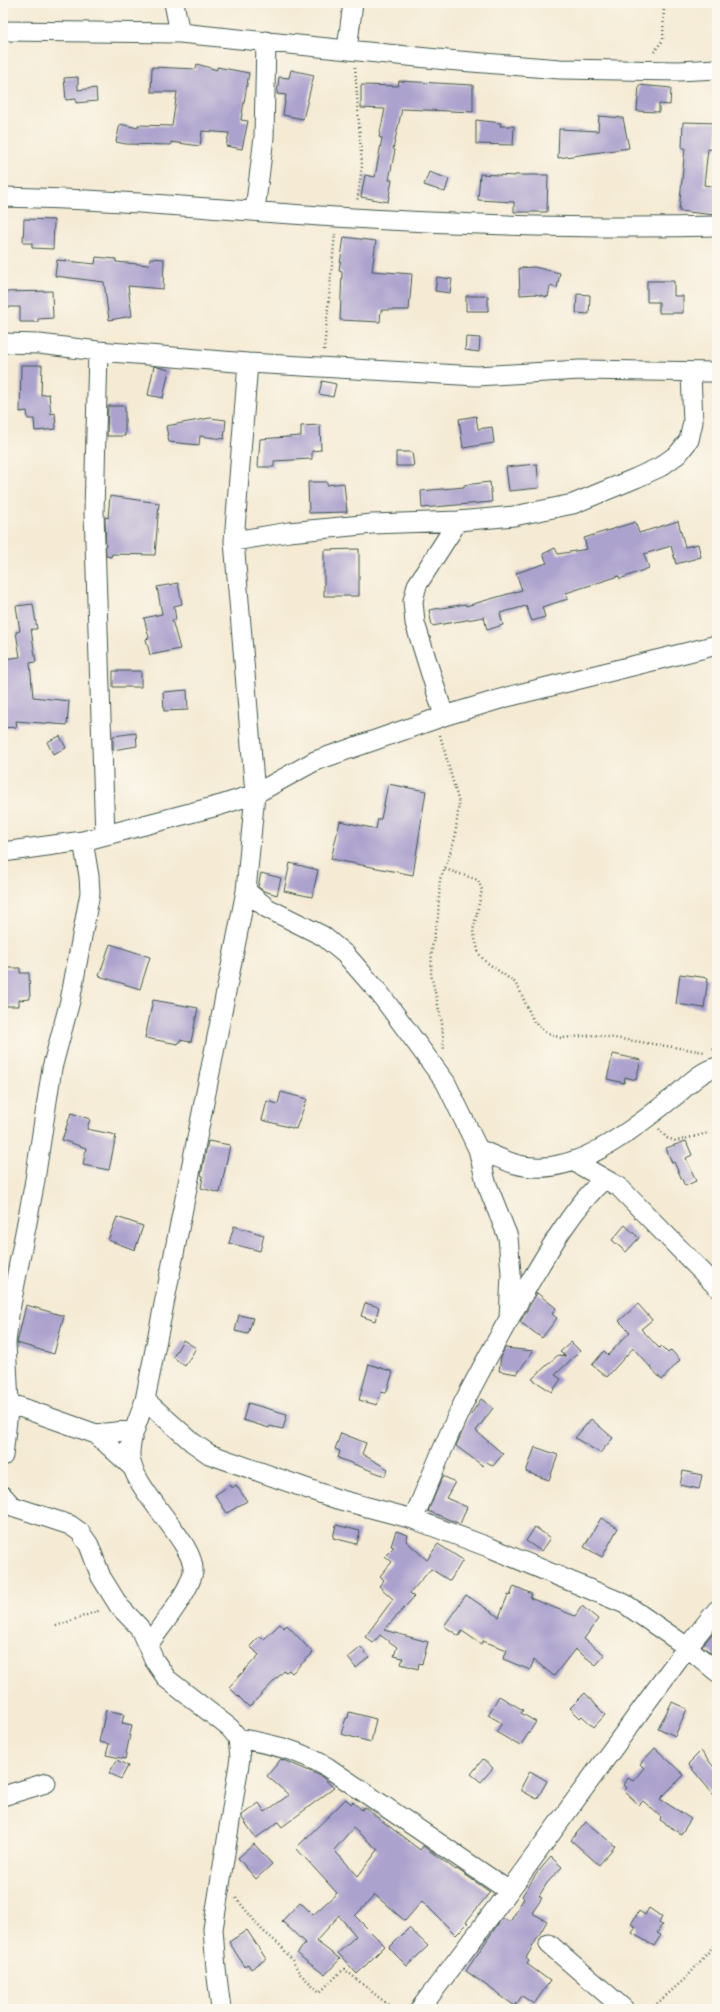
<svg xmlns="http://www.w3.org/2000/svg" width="720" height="2012" font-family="'Patrick Hand',sans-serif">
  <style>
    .building { fill: #aca2ce; fill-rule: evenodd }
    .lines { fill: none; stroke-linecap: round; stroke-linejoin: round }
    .street-casing { stroke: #3f574c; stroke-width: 21 }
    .path { stroke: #3f574c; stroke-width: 2.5; stroke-dasharray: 1 3; stroke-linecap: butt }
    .street { stroke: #fff; stroke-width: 19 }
  </style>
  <rect width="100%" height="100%" fill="#fbf7ec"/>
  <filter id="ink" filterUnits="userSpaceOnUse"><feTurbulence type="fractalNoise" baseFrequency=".025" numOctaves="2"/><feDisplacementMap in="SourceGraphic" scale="8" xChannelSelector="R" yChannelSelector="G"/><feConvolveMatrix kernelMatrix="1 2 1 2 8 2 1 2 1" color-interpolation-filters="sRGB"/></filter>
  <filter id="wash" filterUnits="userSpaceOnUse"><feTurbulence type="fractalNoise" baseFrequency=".012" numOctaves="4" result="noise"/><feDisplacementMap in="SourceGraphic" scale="16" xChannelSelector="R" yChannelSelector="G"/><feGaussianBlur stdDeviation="0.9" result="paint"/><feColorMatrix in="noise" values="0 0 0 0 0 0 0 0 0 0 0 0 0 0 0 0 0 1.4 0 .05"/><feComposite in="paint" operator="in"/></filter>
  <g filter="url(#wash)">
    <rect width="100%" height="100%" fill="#f5ebd5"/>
    <g id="blocks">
      <!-- building -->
      <path class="building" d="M197 64 217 70V67L249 73 241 120 248 121 242 149 226 146 229 133 202 131 200 146 171 142V145L126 144 116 142 120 124 138 128V125L172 126 177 92H151L152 67 196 69Z
        M291 70 314 75 303 119 283 115 286 95 277 94 279 77 289 78Z
        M78 77V90L96 88 97 101 76 103V99L66 100 64 78Z
        M399 81 473 85V112L402 109 393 149 395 150 389 180H392L388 202 361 197 365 175 375 177 382 138 379 137 385 109 361 108V85L398 86Z
        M639 85 671 88 670 105 659 104V112L637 111Z
        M599 116 623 118 629 148 558 158 559 129 598 131Z
        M476 120 501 123 500 126H514L513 145 476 144Z
        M683 122 717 123 716 150 708 149 704 185 717 187 715 215 679 211 685 148H682Z
        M429 172 449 179 445 192 424 185Z
        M480 174 515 176V175H548L547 212H514V202L478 200Z
        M24 219 54 220 53 249 32 248V243H23Z
        M344 237 376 241 372 271 412 274 409 310H381L380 322 340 320 342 272 339 271Z
        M96 257 116 259V262L149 265 150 258 164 259 163 289 128 286 132 316 109 320 104 282 55 276 57 260 95 264Z
        M534 267 560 273 557 288 550 286 548 297 535 294 520 295 519 268Z
        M437 277 452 279 450 293 435 291Z
        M647 281H674V296H683V313H659V302H647Z
        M52 291 53 318 38 319V322H20V307H3V292Z
        M577 294 590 295 589 314 576 313Z
        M466 296H488V311H466Z
        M466 337 480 338 479 352 465 350Z
        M21 365H42L41 395 49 394 51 414 55 413 56 429 35 431 34 419H28L27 411 20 412Z
        M154 366 169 370 163 398 148 395Z
        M322 381 336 384 333 397 319 394Z
        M108 406H125V436H107Z
        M476 416 478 429 492 427 494 443 463 448 459 419Z
        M210 418 226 420 224 439 200 436 199 445 169 442 166 426Z
        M320 425 321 450 312 451V459L274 461V467H258L260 439 301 436V426Z
        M396 452H412L414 466H396Z
        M537 464 539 488 509 491 506 467Z
        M308 482H327V485L344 483 347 512 309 513Z
        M490 482 492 502 422 508 421 491 464 487V485Z
        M110 496 159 503 155 555 112 554 111 557 106 556 105 517 108 518Z
        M678 521 685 547 698 544 701 557 676 564 671 546 644 554 649 568 620 579 619 576 566 593 568 599 542 607 545 617 532 621 526 606 500 613 503 625 487 630 484 617 432 626 429 610 466 604V606L522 590 516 573 547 563 543 554 555 548 558 554 587 549 584 538 635 522 639 533Z
        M359 549V596H324V550Z
        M178 583 182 604 174 606 176 620H172L180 649 150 655 146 639 149 638 144 618 162 614 157 587Z
        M33 604 37 629H31L36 662 30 663 33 697 69 701 67 725 16 721 17 727 3 728V702H5L3 659 20 657 16 632 20 631 16 606Z
        M113 671H141V687H113Z
        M187 690 188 710 164 711 163 692Z
        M136 733 137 746 113 750V736Z
        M60 736 66 748 53 754 47 742Z
        M388 784 426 791 413 875 331 859 340 821 376 829 378 819H381Z
        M290 863 318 870 312 897 284 891Z
        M261 873 281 878 277 895 264 891 258 887Z
        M110 944 150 957 140 989 99 976Z
        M3 968H20V973H29L30 999 19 1000V1006H3Z
        M680 974 708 978 704 1008 676 1004Z
        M153 1000 198 1008 191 1042 180 1040 178 1044 145 1038Z
        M613 1054 641 1060 636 1080 625 1077 624 1083 607 1079Z
        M281 1092 307 1099 296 1129 262 1120 267 1101 278 1104Z
        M71 1113 90 1119 87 1129 116 1135 109 1170 83 1165 86 1148 62 1140Z
        M208 1141 230 1145 220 1193 201 1188 203 1176 201 1175Z
        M686 1141 692 1155 686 1158 696 1181 685 1186 674 1162 672 1163 666 1148Z
        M117 1217 143 1226 135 1250 108 1240Z
        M625 1225 639 1238 626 1252 612 1240Z
        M234 1226 264 1235 260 1251 229 1243Z
        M537 1293 556 1308 552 1314 557 1318 542 1338 520 1322Z
        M365 1303 379 1307 375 1321 361 1316Z
        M638 1304 652 1320 641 1329 659 1348 661 1346 668 1353 671 1350 680 1360 662 1380 633 1348 607 1377 592 1365 604 1351 608 1355 630 1332 619 1321Z
        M26 1305 64 1316 54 1354 17 1343Z
        M239 1315 253 1318 248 1334 235 1331Z
        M183 1340 196 1348 185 1366 173 1357Z
        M571 1342 580 1351 555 1375 561 1379 552 1392 532 1379 558 1355 566 1356 560 1352Z
        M505 1348 533 1351 517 1374 499 1371 501 1356Z
        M369 1364 393 1372 386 1393 381 1392 377 1405 359 1400Z
        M481 1399 493 1408 476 1431 503 1454 493 1466 487 1462 483 1466 456 1446 468 1419Z
        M248 1403 287 1414 283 1429 270 1426 269 1428 243 1420Z
        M591 1419 613 1438 600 1453 575 1438Z
        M341 1433 366 1443 362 1454 388 1469 385 1476 338 1458 340 1451 335 1449Z
        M535 1447 558 1455 549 1480 526 1472Z
        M683 1471 702 1475 699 1489 680 1485Z
        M443 1476 455 1482 446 1498 467 1507 460 1524 428 1511Z
        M230 1485 232 1488 236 1485 247 1501 227 1513 215 1495Z
        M601 1518 618 1528 602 1557 584 1547Z
        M336 1525 360 1531 357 1544 333 1538Z
        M535 1527 550 1538 541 1551 526 1541Z
        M396 1531 408 1535 406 1541 427 1560 438 1544 463 1560 450 1581 431 1569 410 1593 414 1597 384 1630 428 1642 422 1664 419 1663 418 1669 401 1664 403 1658 394 1656 397 1647 380 1635 373 1643 365 1637 393 1599 379 1586 384 1580 380 1576 392 1562 385 1556 394 1547 391 1546Z
        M514 1586 532 1594 530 1598 575 1616 582 1606 598 1619 584 1639 605 1655 596 1665 575 1649 554 1676 534 1660 530 1670 503 1659 507 1650 483 1641 481 1644 462 1631 459 1636 444 1626 466 1595 499 1617 508 1595 510 1596Z
        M280 1624 284 1628 287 1625 313 1653 292 1673 289 1670 286 1672 284 1671 249 1707 229 1687 259 1655 250 1646 260 1636 264 1639Z
        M717 1628V1658L702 1646Z
        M361 1647 369 1657 356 1668 348 1658Z
        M585 1693 605 1715 594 1727 582 1716 580 1718 570 1708Z
        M499 1696 523 1710 521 1713 536 1722 520 1746 496 1732 502 1723 488 1715Z
        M672 1702 687 1709 675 1736 658 1728Z
        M106 1710 124 1714 122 1723 132 1725 125 1759 106 1755 109 1744 99 1742Z
        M349 1712 376 1719 371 1742 341 1734 346 1718H348Z
        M655 1748 684 1775 660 1799 691 1819 681 1834 660 1820 661 1817 643 1801 639 1805 624 1791 627 1788 624 1785 628 1778 633 1781 644 1768 640 1764Z
        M701 1751 717 1771V1799L688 1764Z
        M281 1759 321 1776 334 1788 282 1827 278 1822 256 1838 242 1818V1815L259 1803 265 1812 289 1795 267 1776Z
        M483 1759 493 1768 481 1782 471 1774Z
        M117 1760 128 1766 121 1779 109 1773Z
        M530 1771 547 1781 537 1799 522 1791V1786Z
        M346 1799 351 1804 353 1802 362 1810 364 1807 420 1850 423 1846 456 1870 457 1869 490 1892 466 1922 468 1923 456 1935 422 1901 405 1921 375 1895 355 1916 385 1946 357 1974 338 1953 356 1936 339 1916 316 1941 340 1959 325 1975 297 1954 305 1943 282 1921 300 1902 313 1915 337 1893 296 1848ZM353 1828 378 1850 358 1876 334 1850Z
        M586 1822 615 1846 599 1865 571 1840Z
        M254 1844 272 1864 256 1879 238 1858Z
        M551 1857 562 1867 547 1883 539 1896 542 1898 532 1913 547 1921 526 1958 529 1961 527 1964 550 1981 534 2004 522 1996 515 2006 466 1971 502 1918 510 1922 524 1898 522 1896 537 1873Z
        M649 1908 662 1917 659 1923 662 1925 657 1933 661 1935 654 1946 632 1933 636 1927 631 1924 639 1911 645 1915Z
        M409 1928 428 1946 407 1966 389 1948Z
        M247 1930 266 1959 251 1969 248 1964 245 1967 229 1942Z"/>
    </g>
  </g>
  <g filter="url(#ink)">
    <use href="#blocks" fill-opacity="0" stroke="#3f574c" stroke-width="1"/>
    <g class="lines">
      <!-- street casing -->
      <g class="street-casing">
        <path id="street" d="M174 3 180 33
          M3 31 180 33 447 60 560 69 679 71 717 69
          M347 49 353 3
          M3 197C114 199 225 210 336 217 463 225 590 229 717 226
          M255 210 264 137 266 41
          M3 343 39 344 98 351 248 363 477 376 580 370 717 372
          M98 351 94 513 105 835
          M234 541 289 532 372 524 458 521 514 516 573 504 636 478 660 467 678 454 689 440 693 422 691 373
          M444 716 415 623 413 601 417 585 458 521
          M3 852 83 841 221 805 255 794 315 761 444 716 507 697 717 645
          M246 891 267 908 323 936 346 955 380 994 446 1083 478 1149 486 1182 508 1237 511 1273 509 1320
          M478 1149C490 1154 503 1160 515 1164 573 1181 632 1129 675 1096 687 1086 702 1070 717 1067
          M573 1161 619 1187 717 1287
          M145 1400 192 1442 209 1454 337 1499 413 1519 491 1548 625 1604 687 1647 717 1672
          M3 1401 96 1434 131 1466
          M96 1434 135 1430
          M3 1456 9 1403 6 1343 9 1315 34 1186 52 1068 70 1001 90 893 89 876 83 841
          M3 1496 12 1506 70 1525 80 1532 89 1545 101 1577 119 1606 139 1627 154 1660 167 1679 230 1728 238 1738 240 1758 213 1929 216 1969 221 2009
          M413 1519C430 1481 445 1441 463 1404 484 1363 507 1322 530 1282 551 1246 574 1207 604 1179
          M148 1645C161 1626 189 1593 193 1572 197 1544 132 1490 130 1456 129 1438 140 1417 145 1400L246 891 255 794 234 541 248 363
          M238 1738C274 1745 296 1749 327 1767L509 1891
          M3 1796 46 1783
          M549 1944 624 2009
          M420 2009 509 1891 687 1647 717 1610"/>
      </g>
      <!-- path -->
      <path class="path" d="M654 52 663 40 664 3
        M355 67 362 166 357 202
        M324 350 335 234
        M440 735 459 803 455 838 446 866 440 879 438 917 432 947 431 974 442 1023 444 1050
        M445 869 478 880 482 890 473 931 479 954 485 961 514 982 519 989 534 1022 547 1033 561 1038 595 1035 705 1052
        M713 1050 717 1046
        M659 1129 667 1138 676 1141 708 1133
        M56 1626 101 1610
        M236 1898 262 1930 281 1946 292 1960 300 1974 320 1992 344 1969 393 2009
        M651 2009 687 1977 717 1942"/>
      <!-- street -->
      <use href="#street" class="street"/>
    </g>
  </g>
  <!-- margin -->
  <rect width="720" height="2012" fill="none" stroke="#fbf7ec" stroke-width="16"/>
</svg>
